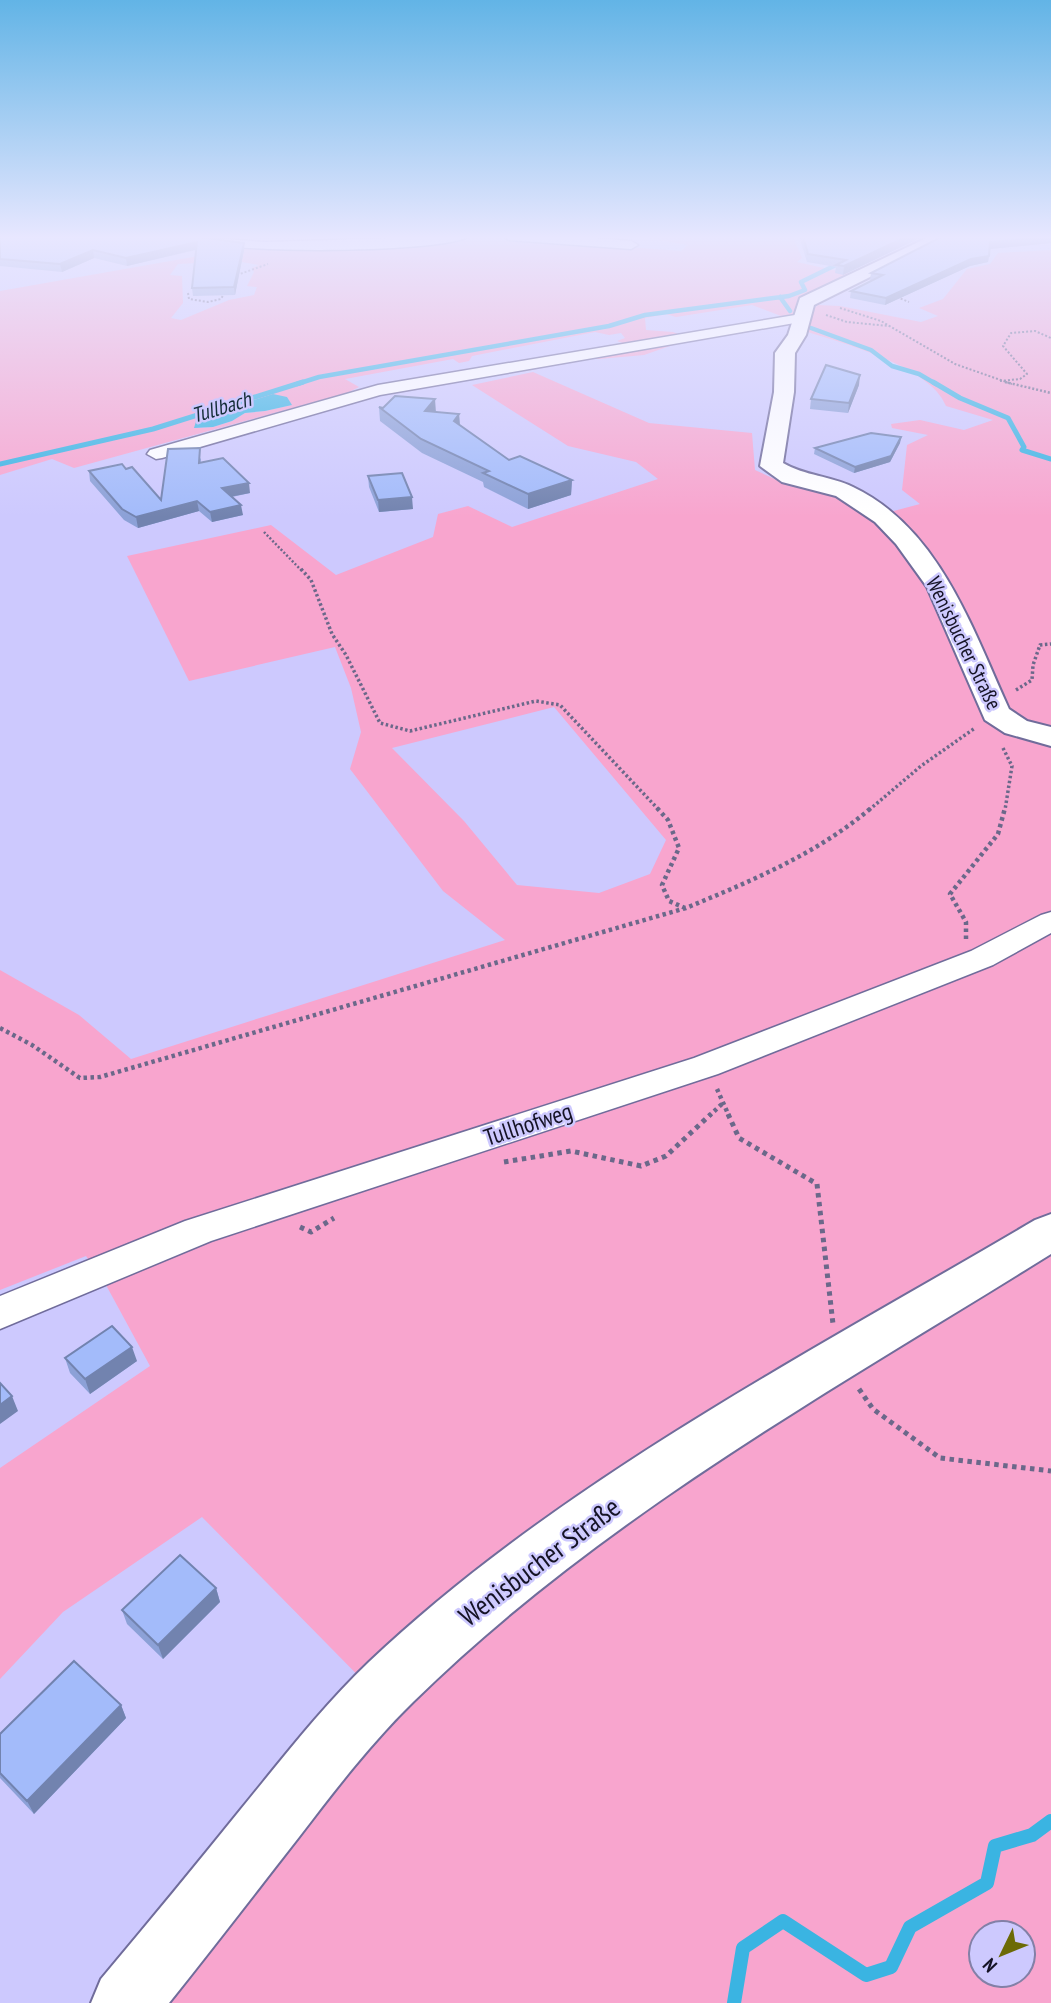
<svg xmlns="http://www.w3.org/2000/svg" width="1051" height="2003" font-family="'PT Sans Narrow',sans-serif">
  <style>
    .green { fill: #f8a5ce; fill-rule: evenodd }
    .water { fill: #3ab4e2 }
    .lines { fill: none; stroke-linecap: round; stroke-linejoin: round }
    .stream-far2 { stroke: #3ab4e2; stroke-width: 4.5 }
    .stream-far1 { stroke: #3ab4e2; stroke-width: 5 }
    .stream { stroke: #3ab4e2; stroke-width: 14 }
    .minor-casing { stroke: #706c9b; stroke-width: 3 }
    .tertiary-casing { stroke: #706c9b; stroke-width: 4 }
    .path-far4 { stroke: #6b688a; stroke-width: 2; stroke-dasharray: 2 2; stroke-linecap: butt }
    .path-far3 { stroke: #6b688a; stroke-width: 2.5; stroke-dasharray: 2 2; stroke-linecap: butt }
    .path-far2 { stroke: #6b688a; stroke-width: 3.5; stroke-dasharray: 2.5 2.5; stroke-linecap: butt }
    .path-far1 { stroke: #6b688a; stroke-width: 4.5; stroke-dasharray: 3.5 3.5; stroke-linecap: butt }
    .path { stroke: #6b688a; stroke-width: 5; stroke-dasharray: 4.5 4.5; stroke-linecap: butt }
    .minor { fill: #fff; fill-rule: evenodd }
    .tertiary { fill: #fff; fill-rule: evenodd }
    .wall { fill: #8ca1d7 }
    .shaded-wall { fill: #7283af }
    .building { fill: #a3bbfa; stroke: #7283af; stroke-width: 2 }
    .labels { text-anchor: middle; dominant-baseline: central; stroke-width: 5; stroke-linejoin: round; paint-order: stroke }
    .far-water-label { font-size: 21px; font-style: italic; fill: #142d38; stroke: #cdc9fe }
    .far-street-label { font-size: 21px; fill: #151325; stroke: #cdc9fe }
    .street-label { font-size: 24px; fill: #151325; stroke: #cdc9fe }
    .near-street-label { font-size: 28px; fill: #151325; stroke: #cdc9fe }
  </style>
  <rect width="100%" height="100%" fill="#cdc9fe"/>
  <!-- green -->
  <path class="green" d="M477 236 681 251 688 245 646 238 783 236 794 239 802 258 797 262 855 275 798 299 793 314 781 316 752 305 676 317 666 314 645 318 646 330 673 332 690 339 644 355 599 359 555 358 628 345 617 341 625 338 621 333 609 335 595 332 472 356 469 361 459 363 453 359 345 379 359 387 347 393 74 468 52 459 0 475V291L193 257 231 243 442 241ZM236 261 259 265 252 268 254 272 247 286 257 287 254 295 229 300 181 320 171 318 183 303 182 276 170 275 178 264ZM287 397 291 405 265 411 245 413 232 421 213 427 194 428Z
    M1051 250V2003H159L389 1707 202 1517 63 1612 0 1679V1468L150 1366 106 1285 86 1256 0 1290V970L79 1015 131 1059 505 940 443 891 350 769 361 732 351 688 335 647 189 681 127 556 271 525 336 575 433 537 438 514 468 506 512 527 658 479 636 462 568 446 472 385 533 372 649 423 752 433 755 470 790 486 844 496 871 517 920 504 902 490 907 445 928 435 892 428 891 424 920 420 964 430 993 420 946 406C931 367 846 344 808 332L810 312 818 305 840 306 921 322 938 316 919 308 943 299 967 269 990 264 998 253ZM554 707 666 840 650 874 599 893 517 885 464 821 392 748ZM981 1933H1023V1975H981Z"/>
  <!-- water -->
  <path class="water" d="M273 394 287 397 292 405 265 411 245 413 232 421 213 427 194 428 197 418Z"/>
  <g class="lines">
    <!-- stream-far2 -->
    <path class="stream-far2" d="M780 297 790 311
      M811 328 871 350 892 366 919 374 936 384
      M297 384 319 377 609 326 645 315 789 296 805 290 801 282 842 262"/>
    <!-- stream-far1 -->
    <path class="stream-far1" d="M933 382 960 398 1008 418 1024 447 1022 450 1051 459
      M0 464 153 429 303 382"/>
    <!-- stream -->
    <path class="stream" d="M734 2003 743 1948 783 1921 866 1975 891 1967 910 1927 987 1883 995 1846 1032 1835 1051 1821"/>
    <!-- minor casing -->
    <g class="minor-casing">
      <path id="minor" d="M177 236 266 242 469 236C445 254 202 255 177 236Z
        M503 236H567L631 241 638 245 631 249 509 240Z
        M801 314 806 315 808 318 806 321 380 395 162 458 156 459 147 454 150 450 378 385Z
        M1051 912V933L993 965 718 1074 211 1241 0 1329V1296L185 1221 694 1058 971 951 1041 915Z"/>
    </g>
    <!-- tertiary casing -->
    <g class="tertiary-casing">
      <path id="tertiary" d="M931 236H952L814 305 806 335 795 353 794 392 783 463C805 476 831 476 853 487 939 528 972 628 1009 709L1027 721 1051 727V746L1005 733 985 720 927 587 896 544 875 522 836 496 782 482 760 466 774 392 775 353 788 335 800 298Z
        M1051 1214V1254C831 1391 599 1519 413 1702 371 1743 335 1790 299 1837 256 1892 213 1948 169 2003H91L101 1979C148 1923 195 1866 241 1809 282 1759 322 1707 369 1662 560 1481 810 1353 1035 1220Z"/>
    </g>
    <!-- path-far4 -->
    <path class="path-far4" d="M237 275 268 264
      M188 293 189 299 208 302 221 299 225 292
      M897 297 909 302
      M840 308 881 321 955 364 1012 384
      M826 315 847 322 889 326
      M1000 381 1020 379 1027 374 1003 346 1011 333 1035 331 1051 338"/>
    <!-- path-far3 -->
    <path class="path-far3" d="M1005 382 1051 393
      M264 532 302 571"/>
    <!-- path-far2 -->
    <path class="path-far2" d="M301 569 311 580 332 634 346 655 380 723 410 731 536 701 560 705 659 810
      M1016 690 1032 680 1033 665 1040 645 1051 644
      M1003 748 1012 766 1005 810
      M869 810 921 766 975 728"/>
    <!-- path-far1 -->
    <path class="path-far1" d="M657 808 668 820 679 848 662 885 669 901 685 908
      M966 939V922L950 894 998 834 1005 808
      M0 1028 32 1045 80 1078 100 1077 686 908C751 881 817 854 871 808
      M717 1089 729 1116
      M709 1116 723 1103"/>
    <!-- path -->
    <path class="path" d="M728 1114 739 1138 817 1184 833 1324
      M504 1162 571 1151 641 1166 666 1156 711 1114
      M300 1227 311 1232 334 1218
      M859 1389 873 1409 940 1458 1051 1471"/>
    <!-- minor -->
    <use href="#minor" class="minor"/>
    <!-- tertiary -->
    <use href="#tertiary" class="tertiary"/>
  </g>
  <!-- wall -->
  <path class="wall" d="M0 236 244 250 235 295 193 296 192 288 196 250 127 266 94 258 62 272 0 266Z
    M216 236H333L331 237 266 239Z
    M799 236H924L843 275 835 273 836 267 807 262Z
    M1051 236V243L990 249 988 262 970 266 885 305 850 298 851 291 872 280H870L871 273Z
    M859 385 848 413 810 409 811 399Z
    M379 407 459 414 460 425 509 460 572 480 571 495 528 509 484 487 483 482 422 453 380 421Z
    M901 437 900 443 890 462 854 473 814 454 815 448Z
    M201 458V463L250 493 232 497 243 515 212 522 199 511 138 528 124 520 90 481 89 471 126 469 161 500Z
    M368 476 413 509 379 512 369 487Z
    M65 1358 137 1361 90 1394 70 1373Z
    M216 1588 220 1602 163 1659 127 1624 122 1610Z
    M121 1705 126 1718 34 1814 0 1778V1734Z"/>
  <!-- shaded-wall -->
  <path class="shaded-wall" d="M908 236H924L843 275 844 266Z
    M1051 237V243L989 249 990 242Z
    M197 242 198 249 127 266 126 258Z
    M244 243V250L235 295 234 287Z
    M93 250 94 258 62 272 60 264Z
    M989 256 988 262 970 266 885 305 886 298 971 259Z
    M860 375 859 385 848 413 849 403Z
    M435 399 436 413 425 411Z
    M459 414 460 428 454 421Z
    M901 437 900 443 890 462 854 473 855 467Z
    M572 480 571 495 528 509V494Z
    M249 483 250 493 224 498 222 488Z
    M412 497 413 509 379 512 378 500Z
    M197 501 199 511 138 528 136 517Z
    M241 505 243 515 212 522 210 512Z
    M132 1347 137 1361 90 1394 85 1379Z
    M12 1396 18 1411 0 1424V1405Z
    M216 1588 220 1602 163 1659 158 1645Z
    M121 1705 126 1718 34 1814 27 1801Z"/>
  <!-- building -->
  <path class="building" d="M0 236H191L244 243 234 287 192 288 197 242 126 258 93 250 60 264 0 259Z
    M803 236H908L844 266 836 265 846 260 808 254Z
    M943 236H1051V237L990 242 989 256 971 259 886 298 851 291 883 275 871 273Z
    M826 365 860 375 849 403 811 399Z
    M395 396 435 399 425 411 459 414 454 421 509 460 520 456 572 480 528 494 483 473 489 471 421 439 379 407 383 408Z
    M871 433 901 437 891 456 855 467 815 448Z
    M200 448 199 463 223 458 249 483 222 488 241 505 210 512 197 501 136 517 122 509 89 471 122 464 126 469 132 467 161 500 168 449Z
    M402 473 412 497 378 500 368 476Z
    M112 1326 132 1347 85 1379 65 1358Z
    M0 1383 12 1396 0 1405Z
    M180 1555 216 1588 158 1645 122 1610Z
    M74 1661 121 1705 27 1801 0 1773V1734Z"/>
  <!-- sky -->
  <linearGradient id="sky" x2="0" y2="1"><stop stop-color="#62b4e6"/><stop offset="0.46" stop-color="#e8e7ff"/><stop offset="1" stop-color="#e8e7ff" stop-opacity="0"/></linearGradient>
  <rect width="1051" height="517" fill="url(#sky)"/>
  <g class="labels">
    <!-- far-water labels -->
    <g class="far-water-label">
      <text transform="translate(221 407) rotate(-17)">Tullbach</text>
    </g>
    <!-- far-street labels -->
    <g class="far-street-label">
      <text transform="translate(964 643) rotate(64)">Wenisbucher Straße</text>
    </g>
    <!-- street labels -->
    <g class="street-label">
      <text transform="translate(528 1124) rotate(-18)">Tullhofweg</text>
    </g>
    <!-- near-street labels -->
    <g class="near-street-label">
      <text transform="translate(539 1561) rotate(-37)">Wenisbucher Straße</text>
    </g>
  </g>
  <!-- north arrow -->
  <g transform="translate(1002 1954) rotate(227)"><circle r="33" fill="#cdc9fe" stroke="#8380a7" stroke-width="2"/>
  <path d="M0-5L12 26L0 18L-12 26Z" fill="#6c6a06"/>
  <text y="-10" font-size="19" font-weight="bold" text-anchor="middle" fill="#151325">N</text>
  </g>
</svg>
